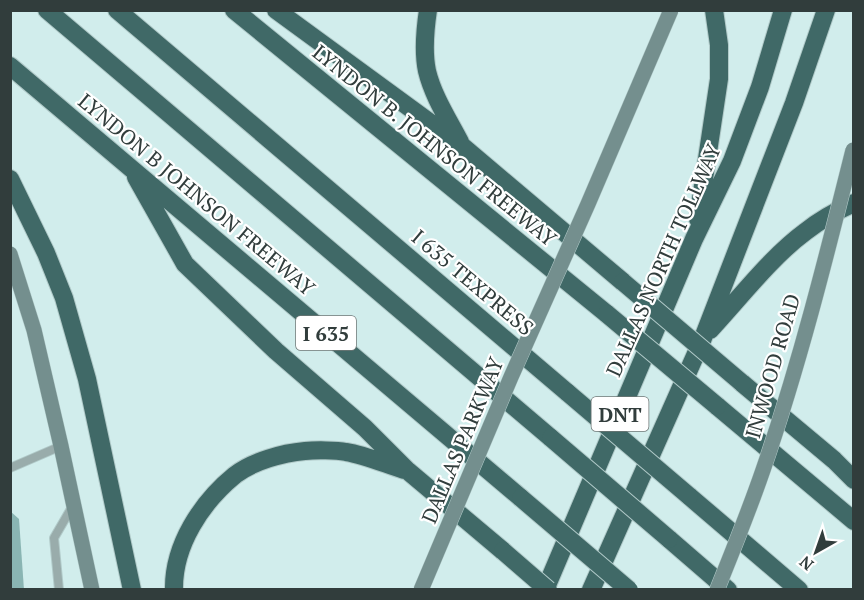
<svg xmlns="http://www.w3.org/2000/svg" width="864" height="600" font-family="'PT Serif',serif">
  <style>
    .building { fill: #8ab5b3 }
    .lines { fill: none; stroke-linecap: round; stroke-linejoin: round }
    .lane-casing { stroke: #b1cac9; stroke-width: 10 }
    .secondary-casing { stroke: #b1cac9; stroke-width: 16 }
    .highway-casing { stroke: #b1cac9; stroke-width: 20 }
    .lane { stroke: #99acab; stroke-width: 8 }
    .secondary { stroke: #748f8e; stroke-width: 15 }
    .highway { stroke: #406967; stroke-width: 18 }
    .secondary-bridge-casing { stroke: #b1cac9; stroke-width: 16; stroke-linecap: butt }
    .highway-bridge-casing { stroke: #b1cac9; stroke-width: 20; stroke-linecap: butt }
    .secondary-bridge { stroke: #748f8e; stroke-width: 15 }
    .highway-bridge { stroke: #406967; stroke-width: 18 }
    .labels { text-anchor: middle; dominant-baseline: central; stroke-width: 4.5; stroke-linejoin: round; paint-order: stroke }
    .shield { fill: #fff; stroke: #6f7776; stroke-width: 1.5 }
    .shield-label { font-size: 20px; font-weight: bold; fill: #313d3c }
    .street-label { font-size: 21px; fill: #313d3c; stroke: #fff }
  </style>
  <rect width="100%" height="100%" fill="#d1edec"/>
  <!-- building -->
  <path class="building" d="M10 511 19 519 24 590H10Z"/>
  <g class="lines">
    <!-- lane casing -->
    <g class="lane-casing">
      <path id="lane" d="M10 468 61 446
        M59 590 54 538 72 507"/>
    </g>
    <!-- secondary casing -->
    <g class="secondary-casing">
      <path id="secondary" d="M10 254 34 330 61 446 92 590"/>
    </g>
    <!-- highway casing -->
    <g class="highway-casing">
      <path id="highway" d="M47 10 551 438
        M117 10 568 393
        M234 10 607 314
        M276 10 462 146 623 282
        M428 10C425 30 423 52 427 71 433 96 448 119 460 142
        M10 66 521 498
        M136 177 185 264 276 351 365 428 408 471 503 551
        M10 179 46 253 64 298 87 379 132 590
        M698 219 719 79V45L714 10
        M710 330C739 299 771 257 805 232 820 220 836 211 854 203
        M742 383 834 460 854 480
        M717 406 854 521
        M689 496 799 590
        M669 539 728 590
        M174 590C173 545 202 502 235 475 253 461 283 453 305 451 315 450 336 450 346 452 365 455 385 464 404 470
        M545 590 694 239 732 161 760 87 783 10
        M591 590 703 338 794 103 826 10"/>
    </g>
    <!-- lane -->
    <use href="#lane" class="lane"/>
    <!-- secondary -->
    <use href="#secondary" class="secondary"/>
    <!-- highway -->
    <use href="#highway" class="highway"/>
    <!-- secondary-bridge casing -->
    <g class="secondary-bridge-casing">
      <path id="secondary-bridge" d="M421 590 511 377 588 204 671 10
        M717 590C733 550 749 511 763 470 799 366 826 258 853 150"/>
    </g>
    <!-- highway-bridge casing -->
    <g class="highway-bridge-casing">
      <path id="highway-bridge" d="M623 282 742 383
        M607 314 717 406
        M568 393 689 496
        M551 438 669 539
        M521 498 629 590
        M503 551 548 590"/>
    </g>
    <!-- secondary-bridge -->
    <use href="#secondary-bridge" class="secondary-bridge"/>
    <!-- highway-bridge -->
    <use href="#highway-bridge" class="highway-bridge"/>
  </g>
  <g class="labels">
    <!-- shield labels -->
    <g class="shield">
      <rect x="296" y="316" width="60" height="34" rx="4.5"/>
      <rect x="591.5" y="397" width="57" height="34" rx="4.5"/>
    </g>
    <g class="shield-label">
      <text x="326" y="333">I 635</text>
      <text x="620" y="414">DNT</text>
    </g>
    <!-- street labels -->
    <g class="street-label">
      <text transform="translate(435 145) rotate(39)">LYNDON B. JOHNSON FREEWAY</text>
      <text transform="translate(197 194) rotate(40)">LYNDON B JOHNSON FREEWAY</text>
      <text transform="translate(663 260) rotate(-66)">DALLAS NORTH TOLLWAY</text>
      <text transform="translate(473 282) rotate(40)">I 635 TEXPRESS</text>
      <text transform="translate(772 366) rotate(-74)">INWOOD ROAD</text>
      <text transform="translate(462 440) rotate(-67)">DALLAS PARKWAY</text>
    </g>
  </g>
  <!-- border -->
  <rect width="864" height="600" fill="none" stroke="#313d3c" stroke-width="24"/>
  <!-- north arrow -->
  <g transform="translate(816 552) rotate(220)" stroke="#ffffff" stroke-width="4.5" paint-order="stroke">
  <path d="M0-4.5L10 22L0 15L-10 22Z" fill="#313d3c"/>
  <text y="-9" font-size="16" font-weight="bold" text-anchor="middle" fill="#313d3c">N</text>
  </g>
</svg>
